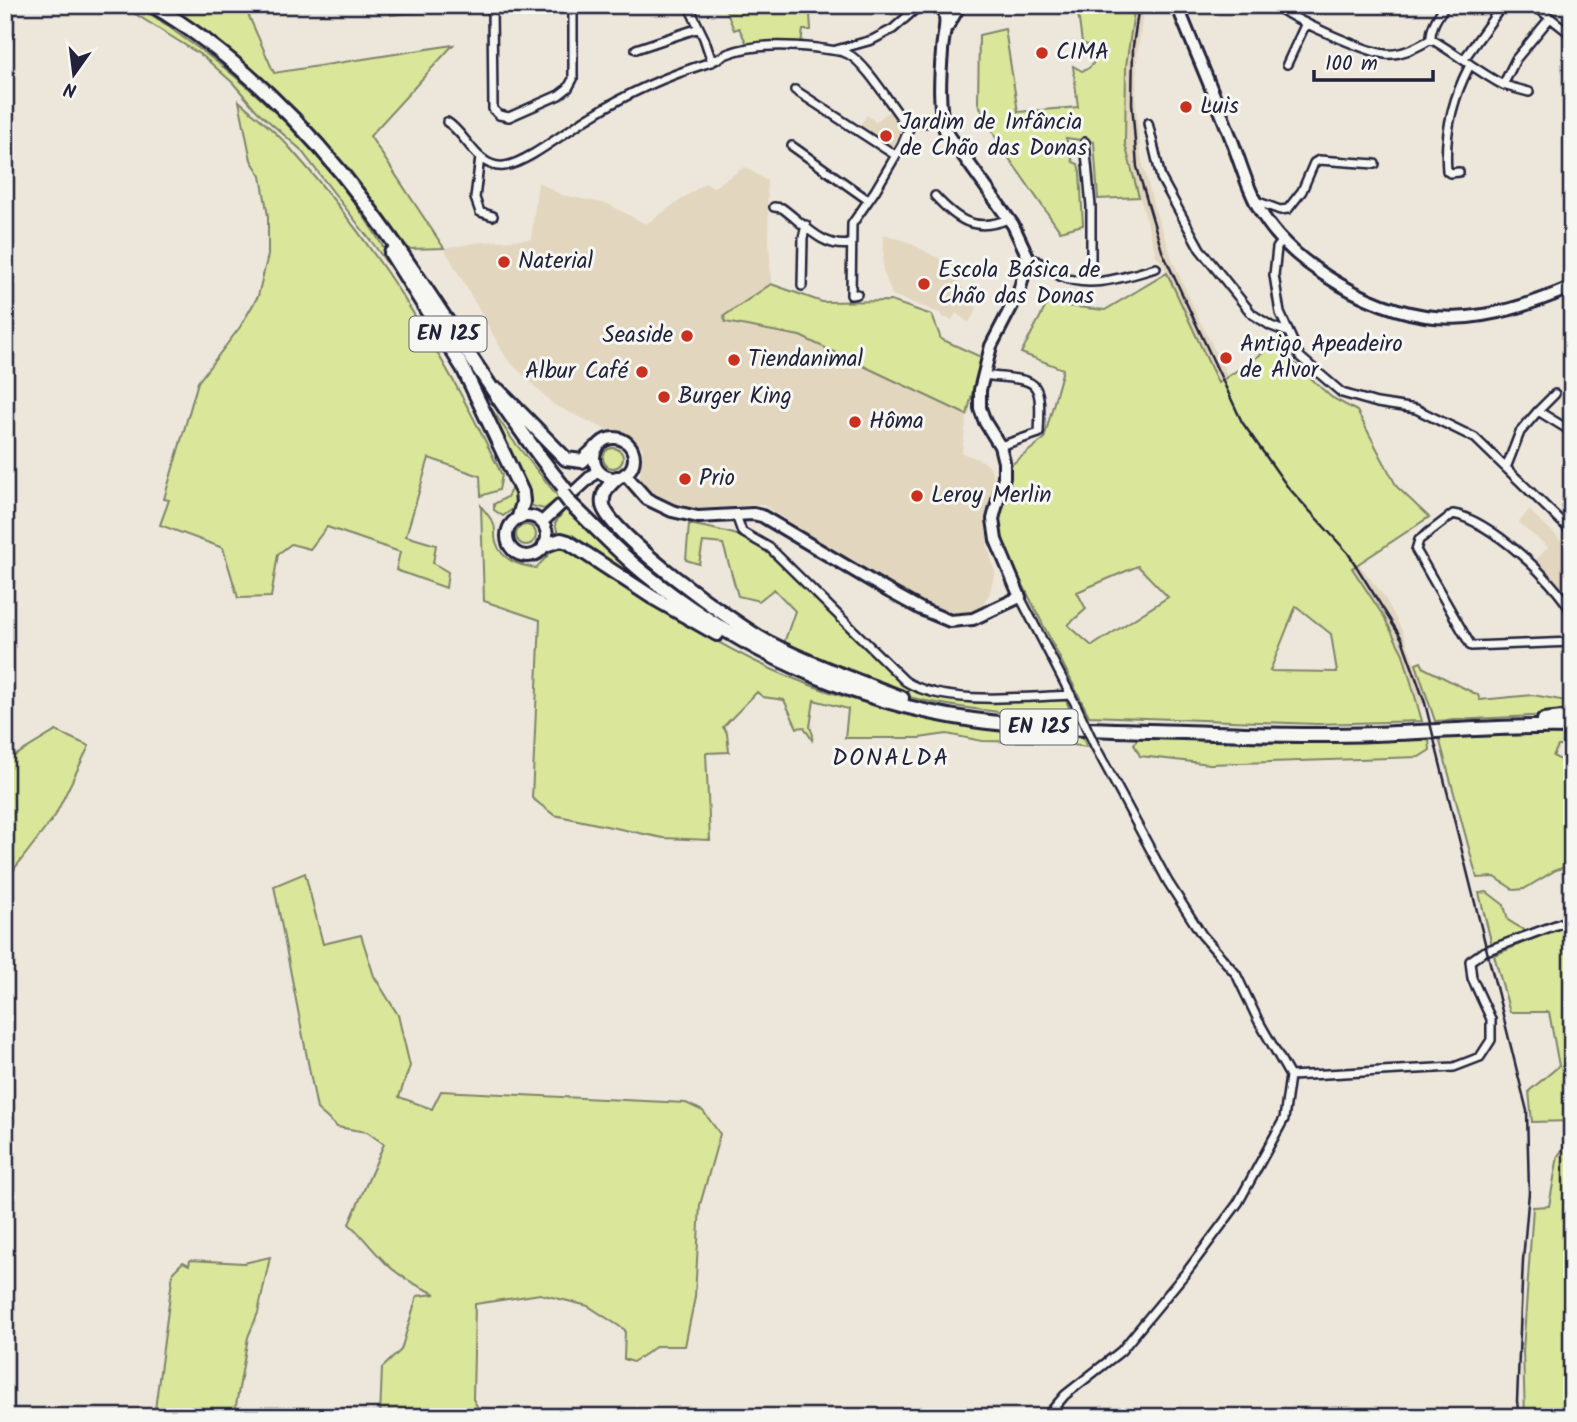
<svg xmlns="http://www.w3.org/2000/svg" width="1577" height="1422" font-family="Kalam,sans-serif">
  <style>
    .built { fill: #e2d6bf }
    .green { fill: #dae699; stroke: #7e846a; stroke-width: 2; fill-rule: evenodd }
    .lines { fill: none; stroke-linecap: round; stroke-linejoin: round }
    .street-casing { stroke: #22223b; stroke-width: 12 }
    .secondary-casing { stroke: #22223b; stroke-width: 16 }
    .primary-casing { stroke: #22223b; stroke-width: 18 }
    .street { stroke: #f6f6f2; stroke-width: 7 }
    .secondary { stroke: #f6f6f2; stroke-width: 10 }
    .primary { stroke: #f6f6f2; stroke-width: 12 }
    .rail { stroke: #22223b; stroke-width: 2.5 }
    .street-bridge-casing { stroke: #22223b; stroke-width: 12; stroke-linecap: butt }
    .primary-bridge-casing { stroke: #22223b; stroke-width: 18; stroke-linecap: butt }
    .street-bridge { stroke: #f6f6f2; stroke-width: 7 }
    .primary-bridge { stroke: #f6f6f2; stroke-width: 12 }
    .poi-dot { fill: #c8321e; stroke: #f6f6f2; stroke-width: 2.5 }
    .labels { text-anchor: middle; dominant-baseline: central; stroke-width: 6; stroke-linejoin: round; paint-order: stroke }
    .shield { fill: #f6f6f2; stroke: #626272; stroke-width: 2 }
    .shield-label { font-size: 21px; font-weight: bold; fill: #22223b }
    .poi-label { font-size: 23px; fill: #22223b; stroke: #f6f6f2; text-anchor: start }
    .neighbourhood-label { font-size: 24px; letter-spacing: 2px; fill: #22223b; stroke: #f6f6f2 }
  </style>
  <rect width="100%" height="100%" fill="#ede7db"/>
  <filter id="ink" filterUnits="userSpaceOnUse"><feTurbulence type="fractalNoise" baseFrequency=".0143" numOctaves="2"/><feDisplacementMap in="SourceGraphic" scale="14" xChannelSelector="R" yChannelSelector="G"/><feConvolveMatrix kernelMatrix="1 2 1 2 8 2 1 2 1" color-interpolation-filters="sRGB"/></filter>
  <g filter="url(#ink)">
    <!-- built -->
    <path class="built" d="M1135 5H1144L1137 58 1136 100 1140 152 1154 207 1173 261 1199 319 1245 410 1274 456 1384 596 1403 632 1429 702 1418 706 1403 654 1384 617 1356 573 1275 477 1226 405 1164 266 1156 255 1125 144 1126 66Z
      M889 111 902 129 901 143 889 148 859 127 867 115 876 122Z
      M745 167 767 181 771 284 725 315V321L800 336 967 415 962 453 983 461 990 467 994 478 986 519 988 548 995 572 989 595 982 606 972 612 957 615 943 613 929 606 829 548 762 504 698 510 662 501 644 487 640 477 643 447 554 405 507 359 444 248 482 242 531 239 538 182 562 195 608 204 646 224 705 183 714 187Z
      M884 234 908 242 955 267 952 273 977 308 969 323 956 313 952 320 942 317 940 313 892 295 883 271Z
      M1529 510 1556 535 1568 551 1572 561V601L1533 563 1548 547 1518 523Z"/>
    <!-- green -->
    <path class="green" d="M121 5C143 5 163 23 181 36 255 86 326 156 374 232 388 254 401 278 414 301L374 245 300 149 257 111 233 83 204 57Z
      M166 5H244L274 73 453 45 370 136 444 248 409 249 308 123 209 33Z
      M387 5H448L450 9 391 15Z
      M724 5H806L810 14 811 30H803L801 43 747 44 739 28 734 30Z
      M1077 5H1135L1126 66 1125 144 1139 197 1098 199 1094 142 1066 138 1073 162 1078 164 1080 172 1083 225 1060 231 999 144 978 103 979 35 1005 29 1018 112 1078 107 1073 66 1082 71C1092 68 1094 63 1097 54L1092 47 1082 43Z
      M239 101C256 116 275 130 290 148 377 245 446 358 502 475L499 490 481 496 480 476 429 458 406 536 436 545 433 563 448 572 446 588 396 570 400 552 327 527 310 549 291 544 278 554 271 597 238 598 223 548 160 525 169 500 164 499 198 382 240 327 258 296 268 255V216L261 176 251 160Z
      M1167 273 1218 383 1275 345 1331 397 1357 411 1397 487 1429 517 1352 568 1384 617 1403 654 1422 721 1316 724 1089 716 1011 561 1000 531 999 515 1011 465 1044 439 1063 369 1021 353 1047 304 1105 310ZM1138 566 1168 597 1092 646 1068 625 1086 609 1077 592ZM1296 606 1331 634 1337 672 1270 671Z
      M771 284 822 302 891 301 932 315 941 339 981 357 967 415 800 336 725 322 724 316Z
      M479 390 512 439 559 498 544 509 532 506 530 494Z
      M603 458a10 10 0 1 1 20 0a10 10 0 1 1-20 0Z
      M513 486 519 493 517 506 503 516 494 510V504L507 497Z
      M481 506C485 512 492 519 494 525 496 530 494 537 496 542 502 561 519 565 536 568L554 549 565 547C632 589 699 636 771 669 869 713 976 730 1082 736L1087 747 1052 742 982 741 947 734 919 738H845L848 709 814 700 810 727 813 735 812 740 804 727 797 728 784 700 763 697 757 692 723 727 727 733 729 752 706 753 710 840 663 838 554 815 532 798 540 620 484 601Z
      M567 507C600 543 636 575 675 604L576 541 558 534 555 523Z
      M689 524C720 530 748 535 774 553L899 681 913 691 933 696 1009 701 1066 700 1073 717C1019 715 965 710 913 698 867 687 825 665 783 646L795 611 774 589 759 601 738 596 723 544 703 542 699 564 686 560Z
      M516 535a10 10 0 1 1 20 0a10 10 0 1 1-20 0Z
      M1421 662 1424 668 1478 695 1480 700 1533 695 1572 702V714L1435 721 1416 664Z
      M56 731 89 746 55 816 15 868 5 887V754L16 755Z
      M1572 733V746H1558L1553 756 1572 766V865L1556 870 1524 889 1514 890 1495 877 1477 878 1439 738Z
      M1138 738 1277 743 1429 740 1430 750 1419 757 1210 764 1140 756 1134 744Z
      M305 873 323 944 361 935 374 976 398 1015 410 1066 399 1097 432 1109 441 1091 686 1103 703 1111 720 1134 700 1205 695 1297 685 1346H657L633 1362 624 1359 625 1330 588 1306 540 1294 475 1304 473 1399 483 1417H380L382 1368 401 1350 417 1296 436 1294C416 1286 394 1273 380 1257 369 1246 361 1234 349 1224L384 1144 367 1132 337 1127 317 1109 274 886Z
      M1487 892 1504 905 1508 920 1528 933 1492 945 1479 893Z
      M1572 923V1121L1532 1122 1529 1091 1559 1066 1549 1012H1510L1494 955Z
      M1572 1136V1417H1525L1523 1351 1533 1207 1549 1206 1558 1156Z
      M270 1257 258 1313 248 1337 234 1417H154L173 1272 183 1262 189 1265 190 1260 244 1263Z"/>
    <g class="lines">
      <!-- street casing -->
      <g class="street-casing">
        <path id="street" d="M492 5 493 109 499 115 509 117 559 95 568 88 573 79V5
          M688 5 704 38 712 62
          M1276 5C1290 19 1365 51 1385 54 1401 56 1418 47 1431 39 1430 27 1439 15 1445 5
          M1539 5V9L1572 35
          M1431 39C1457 54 1477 71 1503 85L1516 59 1550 18
          M636 49 699 28
          M836 50 872 40 893 29 920 5
          M1464 59 1502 6
          M1287 64 1306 23
          M1503 85 1529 92
          M795 90 895 155
          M447 122C466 133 477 169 504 166 526 164 570 128 591 116 628 93 666 76 708 63 715 61 720 57 727 54 754 43 789 45 817 48 826 50 840 50 848 54 867 64 891 106 906 124H911
          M1148 123 1161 178 1200 249 1252 314 1271 326 1287 332
          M1085 142 1091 206V281
          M792 146 868 200
          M480 157 475 198 480 212 493 216
          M1459 172 1450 173 1447 171C1444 133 1452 100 1469 67
          M935 196C957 220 975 233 1008 219
          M1256 201 1280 210 1288 209 1302 191 1314 163 1319 160 1375 164
          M774 207 782 208C803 223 823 249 850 244
          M1283 240 1277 248 1274 275 1280 313 1300 357 1342 393 1377 403 1416 409 1475 438 1572 532
          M1028 257C1041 261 1049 270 1060 276 1091 290 1127 276 1156 268
          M802 286 803 238 806 225
          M857 294 851 295 852 224 875 191 902 145 911 124 942 121
          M983 375C1038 382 1042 374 1039 433L1000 446
          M1538 411 1555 394
          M1506 468 1520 432 1538 411 1569 430
          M736 515 742 532 770 548 905 681C943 706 1025 697 1071 695
          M1020 597 1077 707
          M1572 613C1555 580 1489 520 1453 514L1419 540 1416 550 1471 646 1572 642
          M1290 1076 1454 1067 1480 1057 1491 1040V1019L1472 978 1470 961 1483 952 1572 919
          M1046 1417 1065 1395 1121 1351 1188 1270 1238 1203 1284 1119 1290 1076 1258 1020 1236 974 1202 935 1168 882 1095 746"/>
      </g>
      <!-- secondary casing -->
      <g class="secondary-casing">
        <path id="secondary" d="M1177 5C1195 50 1214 94 1231 138 1241 164 1249 194 1264 217 1282 245 1310 267 1339 284 1423 333 1485 324 1572 287
          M948 26 958 8
          M594 458a20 20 0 1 1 40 0a20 20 0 1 1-40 0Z
          M625 474 647 499 672 511 698 517 753 514 762 516 890 592 921 609 950 621 973 619 1020 597 996 540 993 519 1004 477V462L1000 446 985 422 980 408V390L991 346 1019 292 1028 257 1013 225 945 130C938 107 940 76 942 52 942 38 949 22 943 8
          M507 536a20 20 0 1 1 40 0a20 20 0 1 1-40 0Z
          M542 522 598 470"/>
      </g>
      <!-- primary casing -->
      <g class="primary-casing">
        <path id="primary" d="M152 5C235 54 308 127 365 203 436 296 492 399 566 490
          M391 253 463 368 522 492 523 502 519 517
          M498 390 566 459 582 461 596 448
          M617 478C609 485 601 493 603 505 608 534 740 628 769 643 812 665 858 681 902 698
          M570 503C595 527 618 552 644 573 739 650 851 702 973 720 1031 728 1090 729 1149 731 1224 733 1299 737 1374 734 1440 732 1506 725 1572 727
          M545 545 561 540 568 542 652 597 717 634
          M1544 720 1572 717"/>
      </g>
      <!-- street -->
      <use href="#street" class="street"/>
      <!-- secondary -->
      <use href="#secondary" class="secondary"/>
      <!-- primary -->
      <use href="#primary" class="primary"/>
      <!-- rail -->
      <path class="rail" d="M1139 5 1133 46 1132 103 1137 167 1162 251 1242 422 1287 486 1348 553 1402 639 1425 703 1527 1111 1529 1192 1523 1260 1517 1401 1519 1417"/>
      <!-- street-bridge casing -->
      <g class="street-bridge-casing">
        <path id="street-bridge" d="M1077 707 1095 746"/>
      </g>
      <!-- primary-bridge casing -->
      <g class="primary-bridge-casing">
        <path id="primary-bridge" d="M563 494 570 503"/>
      </g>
      <!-- street-bridge -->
      <use href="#street-bridge" class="street-bridge"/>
      <!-- primary-bridge -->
      <use href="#primary-bridge" class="primary-bridge"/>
    </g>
  </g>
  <!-- markers -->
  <g class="poi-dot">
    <circle cx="1042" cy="53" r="7"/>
    <circle cx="1186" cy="107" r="7"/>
    <circle cx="886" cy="136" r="7"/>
    <circle cx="504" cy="262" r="7"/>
    <circle cx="924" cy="284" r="7"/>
    <circle cx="687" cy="336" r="7"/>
    <circle cx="1226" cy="358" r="7"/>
    <circle cx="734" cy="360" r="7"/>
    <circle cx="642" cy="372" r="7"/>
    <circle cx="664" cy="397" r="7"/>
    <circle cx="855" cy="422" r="7"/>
    <circle cx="685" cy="479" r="7"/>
    <circle cx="917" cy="496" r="7"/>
  </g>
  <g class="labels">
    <!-- shield labels -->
    <g class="shield">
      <rect x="409.5" y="316.5" width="77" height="35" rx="5"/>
      <rect x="1000.5" y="709.5" width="77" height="35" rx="5"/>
    </g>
    <g class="shield-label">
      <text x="448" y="334">EN 125</text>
      <text x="1039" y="727">EN 125</text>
    </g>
    <!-- poi labels -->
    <g class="poi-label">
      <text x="1056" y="53">CIMA</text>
      <text x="1200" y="107">Luis</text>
      <text x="900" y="123">Jardim de Infância<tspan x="900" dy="26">de Chão das Donas</tspan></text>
      <text x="518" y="262">Naterial</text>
      <text x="938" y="271">Escola Básica de<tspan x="938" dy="26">Chão das Donas</tspan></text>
      <text x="673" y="336" text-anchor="end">Seaside</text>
      <text x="1240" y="345">Antigo Apeadeiro<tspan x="1240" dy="26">de Alvor</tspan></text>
      <text x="748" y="360">Tiendanimal</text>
      <text x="628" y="372" text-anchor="end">Albur Café</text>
      <text x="678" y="397">Burger King</text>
      <text x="869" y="422">Hôma</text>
      <text x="699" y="479">Prio</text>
      <text x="931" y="496">Leroy Merlin</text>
    </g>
    <!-- neighbourhood labels -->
    <g class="neighbourhood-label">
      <text x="891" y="758">DONALDA</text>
    </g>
  </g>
  <!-- margin -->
  <rect width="1577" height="1422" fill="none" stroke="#f6f6f2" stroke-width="28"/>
  <rect x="14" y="14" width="1549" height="1394" fill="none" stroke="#22223b" stroke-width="2.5" filter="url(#ink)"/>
  <!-- north arrow -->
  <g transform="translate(74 74) rotate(194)" stroke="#f6f6f2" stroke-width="5" paint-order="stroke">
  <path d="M0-5L12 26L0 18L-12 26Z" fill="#22223b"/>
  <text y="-10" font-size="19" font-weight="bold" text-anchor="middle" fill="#22223b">N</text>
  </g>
  <!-- scale -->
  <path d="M1314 70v10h119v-10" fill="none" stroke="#22223b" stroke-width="3.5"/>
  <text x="1325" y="70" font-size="21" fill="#22223b" stroke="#f6f6f2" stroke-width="5" paint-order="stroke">100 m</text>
</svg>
